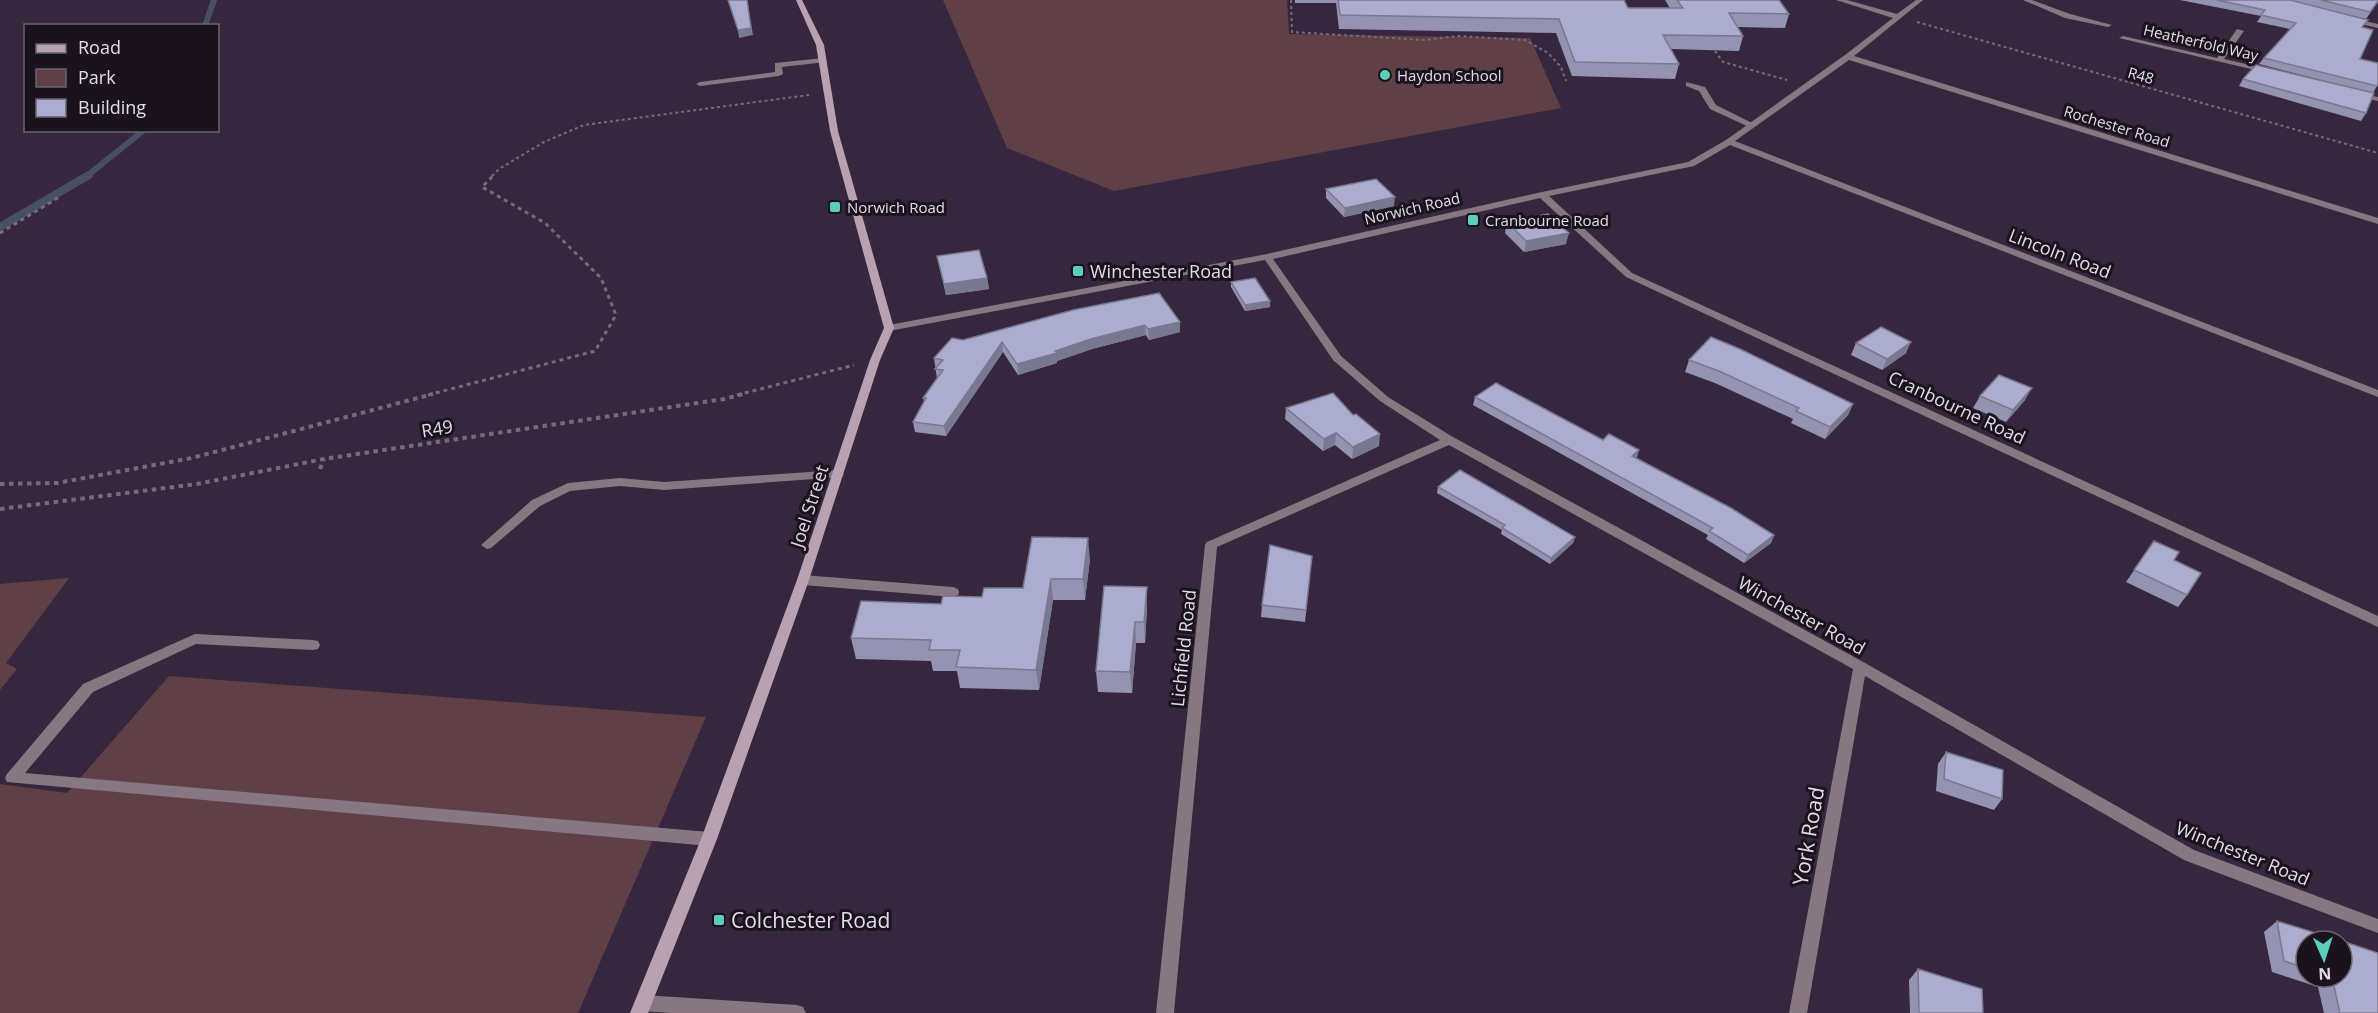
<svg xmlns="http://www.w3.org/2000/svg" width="2378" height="1013" font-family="'Open Sans',sans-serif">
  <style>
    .green { fill: #5f4047 }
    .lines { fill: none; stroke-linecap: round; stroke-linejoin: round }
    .stream-far1 { stroke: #484f64; stroke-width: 6 }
    .stream { stroke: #484f64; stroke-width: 8 }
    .path-far2 { stroke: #776a7f; stroke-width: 2; stroke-dasharray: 3 3; stroke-linecap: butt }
    .path-far1 { stroke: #776a7f; stroke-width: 3; stroke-dasharray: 4 4; stroke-linecap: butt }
    .path { stroke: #776a7f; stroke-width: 4; stroke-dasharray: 4.5 4.5; stroke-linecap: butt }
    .lane { fill: #867781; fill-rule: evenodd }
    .street { fill: #867781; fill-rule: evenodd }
    .secondary { fill: #b8a1b0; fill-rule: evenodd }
    .wall { fill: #9494b2 }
    .shaded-wall { fill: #787891 }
    .building { fill: #acaccf; stroke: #787891; stroke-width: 1.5 }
    .poi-dot { fill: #5cceba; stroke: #1a131e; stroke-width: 2 }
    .labels { text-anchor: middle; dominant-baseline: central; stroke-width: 6; stroke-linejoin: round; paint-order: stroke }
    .far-street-label { font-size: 15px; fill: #e3daea; stroke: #1a131e }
    .far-poi-label { font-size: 15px; fill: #e3daea; stroke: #1a131e; text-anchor: start }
    .street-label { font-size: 18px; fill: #e3daea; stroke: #1a131e }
    .poi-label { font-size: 18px; fill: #e3daea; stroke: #1a131e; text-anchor: start }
    .near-street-label { font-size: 21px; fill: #e3daea; stroke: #1a131e }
    .near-poi-label { font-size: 21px; fill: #e3daea; stroke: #1a131e; text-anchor: start }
  </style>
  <rect width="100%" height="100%" fill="#36273f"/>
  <!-- green -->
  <path class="green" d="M943 0H1287L1289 34 1530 38 1561 108 1114 191 1007 148Z
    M69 578 6 663 17 669 0 690V584Z
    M169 676 706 717 578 1013H0V784L67 793Z"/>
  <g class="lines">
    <!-- stream-far1 -->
    <path class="stream-far1" d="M205 26 214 0
      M87 176 144 130"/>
    <!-- stream -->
    <path class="stream" d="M0 227 89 175"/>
    <!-- path-far2 -->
    <path class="path-far2" d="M1291 0 1292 32 1424 40 1458 36 1525 40 1548 53 1561 67 1566 81
      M1917 22 2378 153
      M1715 51 1723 62 1787 80
      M492 176 499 169 544 142 584 125 809 95"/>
    <!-- path-far1 -->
    <path class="path-far1" d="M0 233 61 196
      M428 395 595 351 616 315 601 278 545 223 482 187 494 175
      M737 395 854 365"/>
    <!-- path -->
    <path class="path" d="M320 469 324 459
      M0 484 57 483 192 458 433 394
      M0 509 197 484 324 459 724 399 743 394"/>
    <!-- lane -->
    <path class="lane" d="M2347 17 2378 24V28L2347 21Z
      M823 58H826V62L782 67 783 74 779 76 700 86 696 84 700 82 775 72V63Z
      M1686 82 1705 87 1716 105 1756 125 1749 127 1710 109 1699 91 1686 86Z
      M838 470 844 474 842 477 664 490 620 486 570 491 540 506 491 548 487 549 481 545 532 500 568 483 620 478 664 482Z
      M803 575 953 587 958 589 959 592 958 595 953 597 803 585 798 583 797 580 798 577Z
      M195 634 313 640 318 641 320 645 318 649 313 650 196 644 93 692 25 773 709 832 714 834 717 839 714 844 709 846 7 782 5 778 7 774 83 684Z"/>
    <!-- street -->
    <path class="street" d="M1836 0H1847L1897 14 1916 0H1923L1854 56 2378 218V224L1849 60 1735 141 2378 390V397L1730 145 1694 166 1549 196 1632 273 2378 616V627L1626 277 1540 198 1273 259 1341 356 1388 397 1453 437 1865 663 2194 850 2378 919V933L2184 860 1865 676 1807 1013H1789L1853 669 1449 445 1217 547 1174 1013H1156L1205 545 1207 542 1440 440 1380 401 1333 360 1265 260 889 331 884 328 889 325 1267 254 1542 192 1688 162 1726 140 1845 55 1893 18Z
      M2023 0H2032L2070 14 2112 25 2108 27 2065 18Z
      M2237 29 2244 31 2224 59 2272 70V74L2119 38 2123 36 2217 58Z
      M2353 92 2378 97V101L2353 96Z
      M643 995 797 1005 803 1007 806 1013H671L643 1011 637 1009 635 1003 637 997Z"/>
    <!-- secondary -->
    <path class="secondary" d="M796 0H802L824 45 838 131 894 328 880 360 809 580 717 839 648 1013H630L701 839 797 580 870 360 884 328 830 131 816 45Z"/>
  </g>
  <!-- wall -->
  <path class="wall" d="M1295 0H1624L1628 8H1670L1665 0H1779L1789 14 1785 28 1738 27 1743 36 1739 51 1671 49 1679 64 1675 79 1572 76 1556 33 1339 29 1336 3H1295Z
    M2180 0H2378V2L2366 19 2292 1 2363 28 2360 59 2377 86 2373 93 2366 113 2361 121 2239 86 2243 79 2340 85 2259 64 2264 58 2290 29 2257 22 2261 16Z
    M1326 189 1394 206 1344 217 1326 198Z
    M1507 222 1566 244 1524 252 1505 233Z
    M937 256 987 278 989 289 946 295Z
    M1231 282 1270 301V307L1245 311 1231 287Z
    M1180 322V332L1149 340 1146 335 1092 349 1057 361V363L1018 375 1003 352 946 436 915 432 913 422 924 401 923 398 937 379 934 358 963 340Z
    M1856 343 1906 353 1882 370 1851 355Z
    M1689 360 1853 404 1848 415 1825 439 1791 423 1793 419 1715 383 1685 372Z
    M1980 396 2025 400 2006 422 1973 408Z
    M1475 397 1637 458 1774 535 1771 543 1744 563 1706 539 1708 535 1473 405Z
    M1286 408 1379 446 1352 459 1335 445 1323 451 1285 419Z
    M1438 487 1575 537 1573 543 1550 564 1501 534 1502 530 1437 493Z
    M2154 541 2174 560 2187 595 2178 607 2126 582Z
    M1312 556 1305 622 1261 617 1262 605Z
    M1090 559 1085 600H1053L1039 690 960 688 957 671H933L931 661 856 659 851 638 941 604 982 597 1023 588Z
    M1147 608 1145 643H1136L1132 693 1098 692 1096 671Z
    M1946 752 2002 799 1994 810 1936 791 1938 764Z
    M2277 921 2306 941V977H2342L2378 1013H2324L2318 987 2272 972 2264 932Z
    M1918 969 1983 1013H1910L1909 980Z"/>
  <!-- shaded-wall -->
  <path class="shaded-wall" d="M747 0 753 35 739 38 738 30Z
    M1395 197 1394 206 1344 217 1345 208Z
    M1569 233 1566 244 1524 252 1526 241Z
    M987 278 989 289 946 295 944 284Z
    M1270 301V307L1245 311V305Z
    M1180 322V332L1149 340 1148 329Z
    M1145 325 1146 335 1092 349 1057 361V363L1018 375 1017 364 1091 339Z
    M1002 342 1003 352 946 436 944 426Z
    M1911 342 1906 353 1882 370 1887 359Z
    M2032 388 2025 400 2006 422 2013 410Z
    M1853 404 1848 415 1825 439 1830 427Z
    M1336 433 1335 445 1323 451 1324 439Z
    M1380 434 1379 446 1352 459 1353 447Z
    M1639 450 1637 458 1632 456Z
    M1774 535 1771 543 1744 563 1748 555Z
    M1575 537 1573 543 1550 564 1551 558Z
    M1088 538 1090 559 1085 600 1083 579Z
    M1051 579 1053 600 1039 690 1036 670Z
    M1147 587V608L1145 643 1144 622Z
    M1135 622 1136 643 1132 693 1130 672Z"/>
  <!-- building -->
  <path class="building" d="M728 0H747L751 28 738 30Z
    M1338 0H1624L1628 8H1683L1677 0H1779L1789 14 1729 13 1743 36 1663 35 1679 64 1575 62 1559 19 1340 15Z
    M2217 0H2290L2368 20 2362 27 2373 30 2360 59 2378 63V84L2377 86 2264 58 2296 23 2261 15 2265 10Z
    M2321 0H2378V1L2370 12Z
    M2256 65 2374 93 2366 113 2243 79Z
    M1376 179 1395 197 1345 208 1326 189Z
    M1548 214 1569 233 1526 241 1507 222Z
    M979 250 987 278 944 284 937 256Z
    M1255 278 1270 301 1245 305 1231 282Z
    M1159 293 1180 322 1148 329 1145 325 1091 339 1055 351 1057 353 1017 364 1002 342 944 426 913 422 926 398H923L943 370 935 369 943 360 934 358 952 338 963 340 1073 310Z
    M1881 327 1911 342 1887 359 1856 343Z
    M1711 337 1740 349 1853 404 1830 427 1796 411 1799 408 1719 371 1689 360Z
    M1999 375 2032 388 2013 410 1980 396Z
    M1496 383 1603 440 1609 434 1639 450 1632 456 1731 508 1774 535 1748 555 1709 531 1713 528 1475 397Z
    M1333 393 1353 415 1356 414 1380 434 1353 447 1336 433 1324 439 1286 408Z
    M1460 470 1575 537 1551 558 1502 528 1505 525 1438 487Z
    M1032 537 1088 538 1083 579H1051L1036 670 956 667 960 650H929L931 640 851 638 861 601 941 604 943 596 982 597 984 588H1023Z
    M2154 541 2179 552 2174 560 2201 573 2187 595 2134 570Z
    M1270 545 1312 556 1306 610 1262 605Z
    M1104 586 1147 587 1144 622H1135L1130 672 1096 671Z
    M1946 752 2003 770 2002 799 1944 779Z
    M2277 921 2341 941H2306V968L2284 961Z
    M2342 941 2378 953V1013H2340L2332 977H2342Z
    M1918 969 1982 989 1983 1013H1919Z"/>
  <!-- markers -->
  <g class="poi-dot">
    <circle cx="1385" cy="75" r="6"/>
    <rect x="829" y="201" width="12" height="12" rx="3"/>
    <rect x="1467" y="214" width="12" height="12" rx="3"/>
    <rect x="1072" y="265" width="12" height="12" rx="3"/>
    <rect x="713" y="914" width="12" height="12" rx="3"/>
  </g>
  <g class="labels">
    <!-- far-street labels -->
    <g class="far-street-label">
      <text transform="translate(2201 42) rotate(13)">Heatherfold Way</text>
      <text transform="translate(2141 75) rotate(16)">R48</text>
      <text transform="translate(2117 126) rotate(17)">Rochester Road</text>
      <text transform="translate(1412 208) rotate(-13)">Norwich Road</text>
    </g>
    <!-- far-poi labels -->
    <g class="far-poi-label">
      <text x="1397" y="75">Haydon School</text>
      <text x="847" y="207">Norwich Road</text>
      <text x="1485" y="220">Cranbourne Road</text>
    </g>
    <!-- street labels -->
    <g class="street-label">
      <text transform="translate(2060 253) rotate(21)">Lincoln Road</text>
      <text transform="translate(1957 407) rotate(25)">Cranbourne Road</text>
      <text transform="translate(437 428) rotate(-9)">R49</text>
      <text transform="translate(809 506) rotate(-72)">Joel Street</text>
      <text transform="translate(1802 615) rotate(29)">Winchester Road</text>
      <text transform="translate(1183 648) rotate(-84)">Lichfield Road</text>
      <text transform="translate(2243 853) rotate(22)">Winchester Road</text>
    </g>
    <!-- poi labels -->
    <g class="poi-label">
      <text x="1090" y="271">Winchester Road</text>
    </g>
    <!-- near-street labels -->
    <g class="near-street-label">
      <text transform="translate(1808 836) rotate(-80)">York Road</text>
    </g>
    <!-- near-poi labels -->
    <g class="near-poi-label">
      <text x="731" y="920">Colchester Road</text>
    </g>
  </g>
  <!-- legend -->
  <rect x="24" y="24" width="195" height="108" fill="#1a131e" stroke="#6a6370" stroke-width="1.5"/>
  <rect x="36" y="44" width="30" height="9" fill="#b8a1b0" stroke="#6a6370" stroke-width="1.5"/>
  <text x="78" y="54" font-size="18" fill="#e3daea">Road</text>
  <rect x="36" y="69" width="30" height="18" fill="#5f4047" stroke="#6a6370" stroke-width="1.5"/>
  <text x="78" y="84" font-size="18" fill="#e3daea">Park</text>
  <rect x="36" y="99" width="30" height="18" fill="#acaccf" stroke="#6a6370" stroke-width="1.5"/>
  <text x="78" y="114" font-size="18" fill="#e3daea">Building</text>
  <!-- north arrow -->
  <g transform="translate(2324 959) rotate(177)"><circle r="28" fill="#1a131e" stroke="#6a6370" stroke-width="1.5"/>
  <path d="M0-4.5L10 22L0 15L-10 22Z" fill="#5cceba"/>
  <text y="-9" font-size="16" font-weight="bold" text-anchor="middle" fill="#e3daea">N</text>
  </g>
</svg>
